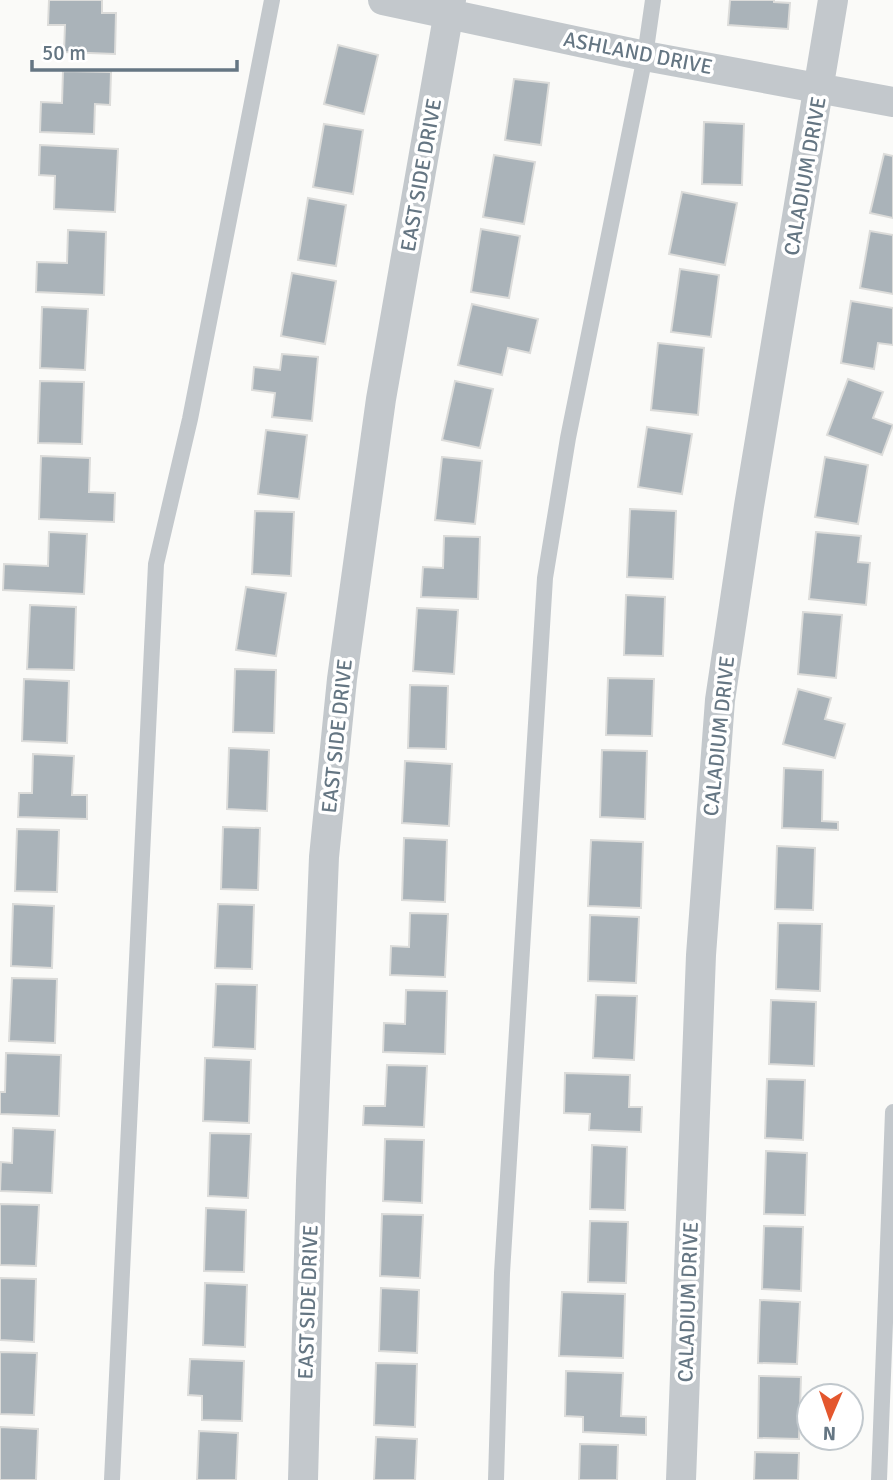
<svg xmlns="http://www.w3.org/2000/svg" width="893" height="1480" font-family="Signika,sans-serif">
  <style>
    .building { fill: #aab3b9; stroke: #dcdcda; stroke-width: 2 }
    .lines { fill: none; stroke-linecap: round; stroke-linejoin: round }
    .lane { stroke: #c3c8cc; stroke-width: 16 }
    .street { stroke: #c3c8cc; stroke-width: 30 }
    .labels { text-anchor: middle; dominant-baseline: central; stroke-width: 7; stroke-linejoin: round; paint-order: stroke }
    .street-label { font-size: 21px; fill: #657683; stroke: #fff }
  </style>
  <rect width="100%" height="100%" fill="#fafaf8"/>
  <!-- building -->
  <path class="building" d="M49 0H102V13H116L115 54 64 52 65 25H48Z
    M730 0H774V2L790 3 788 29 728 25Z
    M338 45 378 55 364 114 324 104Z
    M63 71 111 72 110 105 95 104 94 134 40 132 41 102 62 103Z
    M514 79 549 83 541 145 505 140Z
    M704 122 744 124 742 185 702 184Z
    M324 124 363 130 353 194 313 187Z
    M40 145 118 149 115 212 54 209 55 176 39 175Z
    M884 154 893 156V218L870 213Z
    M494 155 535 162 524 224 483 217Z
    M682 192 737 203 725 265 669 254Z
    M308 198 346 205 336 266 298 260Z
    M481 229 520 236 509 298 471 292Z
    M68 230 106 232 104 295 36 292 37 262 67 263Z
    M870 231 893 235V294L860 288Z
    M680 269 719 275 711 337 671 332Z
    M292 273 336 281 325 344 281 336Z
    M851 301 893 308V345L878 343 874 369 841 363Z
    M472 304 538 319 530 353 508 348 502 375 458 365Z
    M42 307 88 309 85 370 40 368Z
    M658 343 704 348 698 415 651 410Z
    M282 354 318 357 312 421 272 417 275 393 252 390 254 367 280 370Z
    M848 379 883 392 873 418 893 425 882 455 827 435Z
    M40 381 84 382 82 444 38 443Z
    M455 381 493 389 480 448 442 440Z
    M647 427 692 434 682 494 638 487Z
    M266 430 307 435 299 499 258 494Z
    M41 456 90 458 89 492 115 493 114 522 39 519Z
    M442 457 482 461 475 524 435 520Z
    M825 457 868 465 858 524 815 517Z
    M630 509 676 511 673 579 627 577Z
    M255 511 294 512 291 576 252 574Z
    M49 532 87 534 84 594 3 590 4 564 48 566Z
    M816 532 861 536 858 562 870 563 866 605 809 599Z
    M444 536 480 537 478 599 421 597 423 567 443 568Z
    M246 587 286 593 276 656 236 650Z
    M626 595 665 597 663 656 624 655Z
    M30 605 76 607 74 670 27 669Z
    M417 608 458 610 454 674 413 671Z
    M803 612 842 615 836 678 798 674Z
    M235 669 276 670 274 733 233 732Z
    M608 678 654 679 652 736 606 735Z
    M24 679 69 681 67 743 22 741Z
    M410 685 448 686 446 749 408 748Z
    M798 689 831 698 825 719 845 724 835 758 783 744Z
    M229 748 269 750 267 811 227 809Z
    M602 750 647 751 645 819 600 817Z
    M33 754 74 756 72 795H87V819L18 817 19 793H32Z
    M405 761 452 764 449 826 402 823Z
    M784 768 823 770 822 821 838 822V830L782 828Z
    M223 827 260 828 258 890 221 889Z
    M17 829 59 830 57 892 15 891Z
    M404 838 447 840 445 902 402 900Z
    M591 840 643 842 641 908 588 906Z
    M777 846 815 848 813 910 775 909Z
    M13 904 54 906 52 968 11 966Z
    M218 904 254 905 252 969 215 968Z
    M410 913 448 914 445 977 390 975 391 946 409 947Z
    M590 915 639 917 636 983 588 981Z
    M778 923 822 924 820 991 776 989Z
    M12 978 57 979 55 1043 9 1041Z
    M216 984 257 985 255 1049 213 1047Z
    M406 990 447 991 445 1054 383 1052 384 1023 405 1024Z
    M596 995 637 996 634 1060 593 1058Z
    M771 1000 816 1002 814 1066 769 1064Z
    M6 1053 61 1055 59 1116 0 1114V1092H5Z
    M205 1058 251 1060 249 1123 203 1121Z
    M387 1065 427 1066 424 1127 363 1125 364 1106H385Z
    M565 1073 630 1075 629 1107H642L641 1132 589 1130 590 1114 564 1113Z
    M767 1079 805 1080 803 1140 765 1138Z
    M13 1128 55 1130 52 1193 0 1191 1 1162 12 1163Z
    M210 1133 251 1134 248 1198 208 1196Z
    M385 1139 424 1140 422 1203 383 1201Z
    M592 1145 627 1147 625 1210 590 1209Z
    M766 1151 807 1153 805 1215 764 1214Z
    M0 1204 39 1205 36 1266 0 1265Z
    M206 1208 246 1210 244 1272 204 1271Z
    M382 1214 423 1215 420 1278 380 1276Z
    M590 1221 628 1222 626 1283 588 1282Z
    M764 1226 803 1227 801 1291 762 1289Z
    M0 1278 36 1279 34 1342 0 1340Z
    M205 1283 247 1285 245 1347 203 1345Z
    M381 1288 419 1290 417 1353 379 1351Z
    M562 1292 625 1294 623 1358 559 1356Z
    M760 1300 800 1302 797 1364 758 1363Z
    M0 1352 37 1353 34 1415 0 1414Z
    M190 1359 244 1361 242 1421 202 1420V1396L188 1395Z
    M376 1363 417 1364 415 1427 374 1425Z
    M566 1371 623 1373 621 1416 646 1417V1435L583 1432V1417L565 1416Z
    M759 1376 801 1377 799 1439 758 1438Z
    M0 1427 38 1429 36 1480H0Z
    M199 1431 238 1433 236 1480H197Z
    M376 1437 417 1439 415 1480H374Z
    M580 1444 618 1445 617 1480H579Z
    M755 1452 799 1453 798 1480H754Z"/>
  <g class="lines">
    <!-- lane -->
    <path class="lane" d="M112 1480 156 564 190 419 272 0
      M496 1480 502 1273 545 578 568 438 645 56 653 0
      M879 1480 893 1112"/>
    <!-- street -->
    <path class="street" d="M383 0 645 56 893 102
      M303 1480 311 1181 324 857 342 679 381 399 451 0
      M681 1480 701 955 720 700 749 506 833 0"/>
  </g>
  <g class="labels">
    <!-- street labels -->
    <g class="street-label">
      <text transform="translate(638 53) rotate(11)">ASHLAND DRIVE</text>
      <text transform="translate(421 175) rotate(-80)">EAST SIDE DRIVE</text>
      <text transform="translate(805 176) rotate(-80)">CALADIUM DRIVE</text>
      <text transform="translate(337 736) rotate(-84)">EAST SIDE DRIVE</text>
      <text transform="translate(719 736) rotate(-84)">CALADIUM DRIVE</text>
      <text transform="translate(308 1302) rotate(-88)">EAST SIDE DRIVE</text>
      <text transform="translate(688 1302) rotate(-88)">CALADIUM DRIVE</text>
    </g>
  </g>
  <!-- north arrow -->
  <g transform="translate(830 1417) rotate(182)"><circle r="33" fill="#ffffff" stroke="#c1c8cd" stroke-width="2"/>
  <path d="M0-5L12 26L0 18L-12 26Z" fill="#e4572e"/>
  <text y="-10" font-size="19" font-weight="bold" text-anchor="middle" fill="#657683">N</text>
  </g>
  <!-- scale -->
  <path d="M32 60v10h205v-10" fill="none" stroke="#657683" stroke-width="3.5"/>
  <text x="42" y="60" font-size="21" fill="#657683" stroke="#ffffff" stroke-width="5" paint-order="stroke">50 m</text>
</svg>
